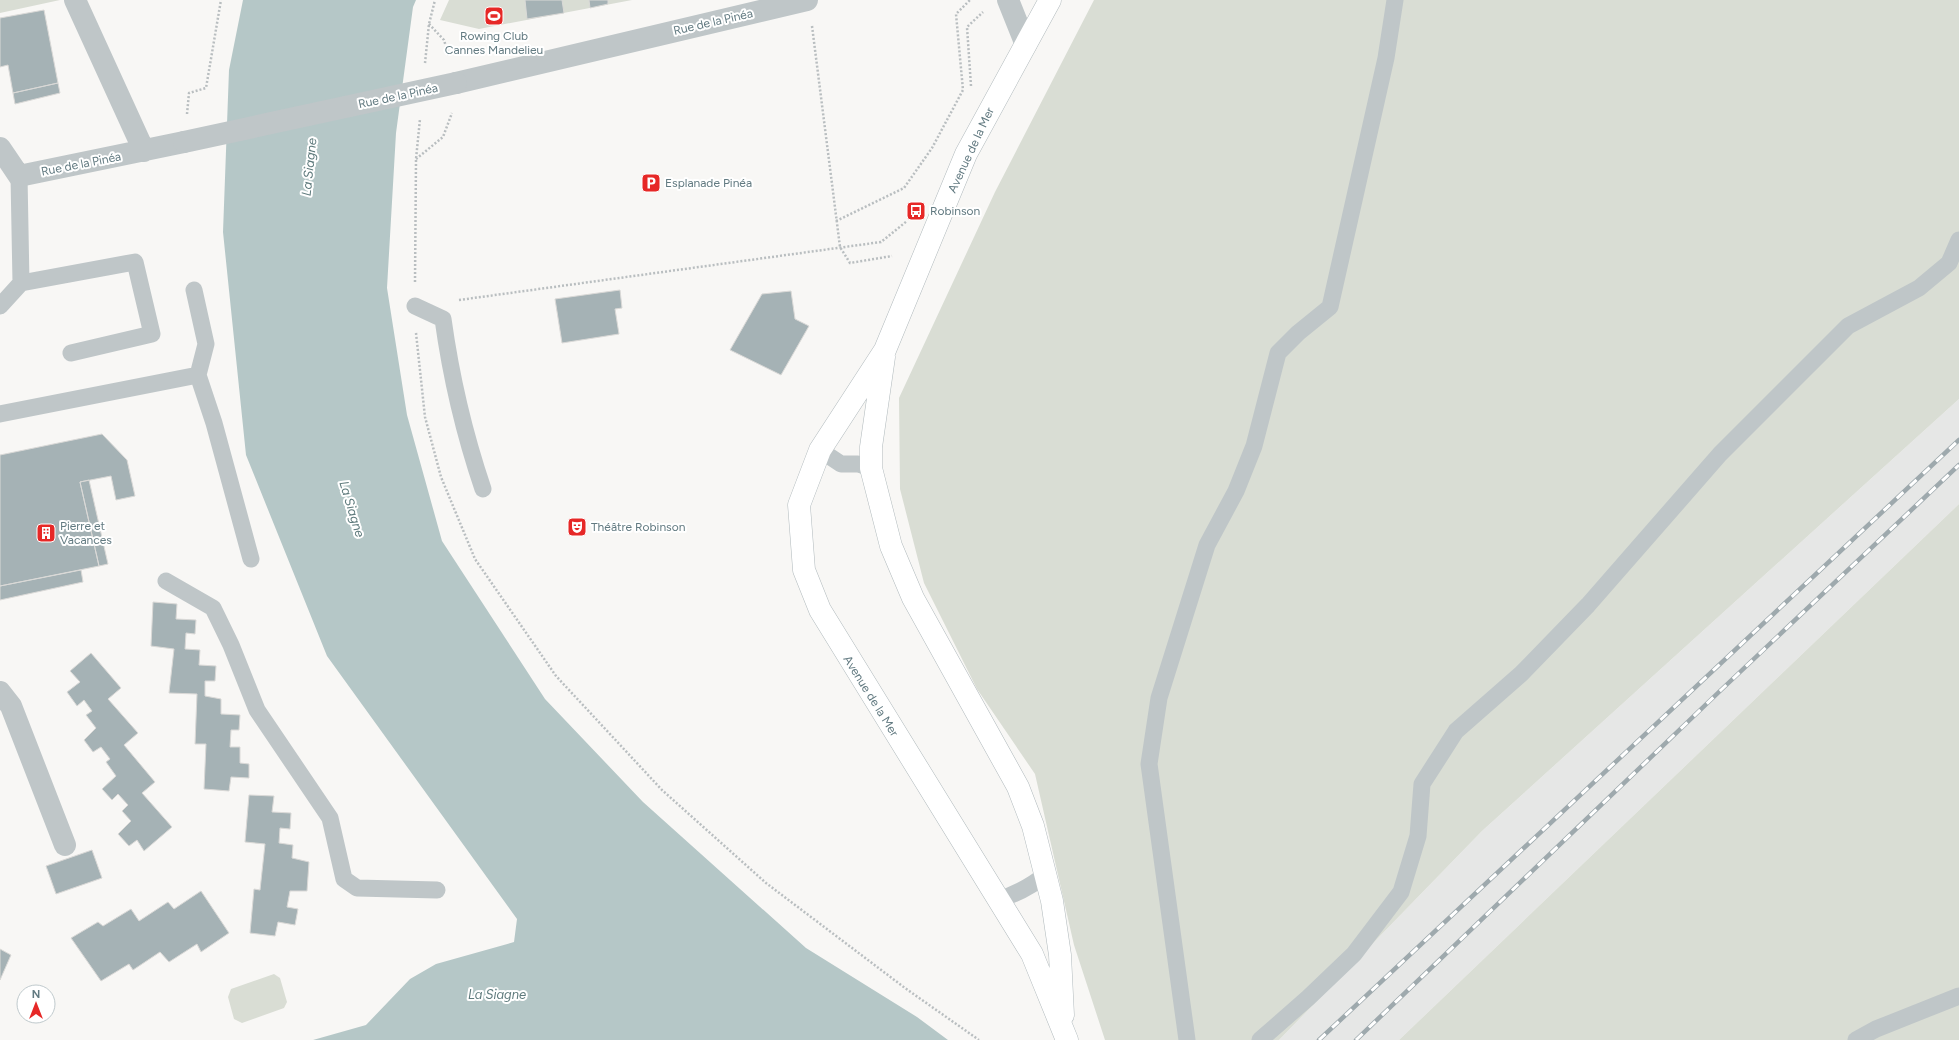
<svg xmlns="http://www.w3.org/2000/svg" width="1959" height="1040" font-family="Figtree,sans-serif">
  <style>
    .built { fill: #e6e7e6 }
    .green { fill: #d9ddd4 }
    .water { fill: #b5c7c7 }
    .building { fill: #a5b2b5; stroke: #dad9d7 }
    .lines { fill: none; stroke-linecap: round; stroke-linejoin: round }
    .secondary-casing { stroke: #b1babd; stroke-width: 23 }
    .path { stroke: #b9bec0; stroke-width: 2.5; stroke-dasharray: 2 2; stroke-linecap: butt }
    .lane { stroke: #bfc6c8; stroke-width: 17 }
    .street { stroke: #bfc6c8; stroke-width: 22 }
    .secondary { stroke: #fff; stroke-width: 22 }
    .rail-casing { stroke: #9ea9ad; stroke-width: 4.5 }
    .rail { stroke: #fff; stroke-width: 3; stroke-dasharray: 9; stroke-linecap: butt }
    .street-bridge { stroke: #bfc6c8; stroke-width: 22 }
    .labels { text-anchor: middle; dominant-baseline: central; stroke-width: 4; stroke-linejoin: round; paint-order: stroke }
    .street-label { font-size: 12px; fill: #627a81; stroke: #fff }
    .poi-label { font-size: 12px; fill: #627a81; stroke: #fff; text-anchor: start }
    .water-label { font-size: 13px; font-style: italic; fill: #5e7a7c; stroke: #fff }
  </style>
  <rect width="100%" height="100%" fill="#f8f7f5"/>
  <!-- built -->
  <path class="built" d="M1959 399V504L1399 1040H1279L1482 831Z"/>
  <!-- green -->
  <path class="green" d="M0 0H60L0 13Z
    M449 0H632L479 29 440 20Z
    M1094 0H1959V399L1482 831 1279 1040H1105L1074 945 1035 774 977 689 924 583 900 489 899 398 995 192Z
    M1959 504V1040H1399Z
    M274 974 280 978 287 1002 284 1008 242 1023 234 1019 228 997 231 989Z"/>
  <!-- water -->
  <path class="water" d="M243 0H416L413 7 396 133 387 288 407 415 442 541 545 699 643 802 806 948 917 1017 948 1040H313L366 1025 410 979 436 964 514 942 517 919 327 656 246 455 223 232 229 70Z"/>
  <!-- building -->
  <path class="building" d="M525 0H562L564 13 527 19Z
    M589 0H608V4L590 8Z
    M44 10 58 83 13 93 8 65 0 67V18Z
    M58 83 60 93 15 104 13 93Z
    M620 290 622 308 615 309 619 334 562 343 555 299Z
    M791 291 795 319 809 326 781 375 730 350 762 294Z
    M102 434 127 460 135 496 116 500 111 476 80 482 99 566 0 586V455Z
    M89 480 108 564 99 566 80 482Z
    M81 570 83 582 0 600V586Z
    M153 602 177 604 176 619 196 620 195 634 186 633 185 649 200 650 199 665 216 666 215 681H205V696L221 699V714L240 715 239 730H231L230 747H240V763L249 764V778L231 777 229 791 204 789 206 744H195L197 694 169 693 174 649 151 646Z
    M91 653 121 688 108 699 138 733 124 745 155 782 142 793 172 827 144 851 137 840 129 846 118 834 131 821 122 811 128 805 118 794 112 800 102 789 116 776 106 762 110 759 101 747 93 752 84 740 96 728 86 715 92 711 84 700 77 706 67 692 80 682 70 671Z
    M249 795 274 796 272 812 291 813 290 829 280 828 279 843 293 845 292 858 309 862 307 891H290L287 907 298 909 295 925 278 922 275 936 250 933 254 889 260 890 265 844 245 842Z
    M92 850 102 878 56 894 46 866Z
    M201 891 229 933 201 952 197 944 169 962 160 952 133 970 129 964 101 981 71 938 98 922 103 926 131 909 139 921 168 902 174 909Z
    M0 949 11 955 0 980Z"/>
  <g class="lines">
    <!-- secondary casing -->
    <g class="secondary-casing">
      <path id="secondary" d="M1050 0 966 154 885 350 820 450 799 505 804 570 820 610 1032 954 1067 1040
        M884 357 871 447V468L891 546 913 598 1018 787 1033 826 1052 901 1060 955 1063 1015"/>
    </g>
    <!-- path -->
    <path class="path" d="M429 24 444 40 449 57
      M812 26 840 247 850 263 892 256
      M425 63 429 24 435 0
      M971 86 967 27 983 12
      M187 114 189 93 206 88 221 0
      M416 159 443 137 452 113
      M836 221 904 188 932 148 963 90 956 14 970 0
      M415 282 416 159 420 119
      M459 300 881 242 907 221
      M416 333 425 417 441 477 475 559 556 676 662 790 766 883 905 988 979 1040"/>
    <!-- lane -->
    <path class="lane" d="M19 176 21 283 135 262 152 334 71 353
      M194 290 206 344 198 375 214 423 251 559
      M0 306 21 283
      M415 306 443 319C451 377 464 433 483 489
      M0 414 198 375
      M820 450 841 464H858L871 468
      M166 581 213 608 231 645 257 710 330 818 344 879 357 888 437 890
      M998 900C1016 894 1031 887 1046 874
      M1187 1040 1149 764 1159 698 1207 545 1236 491 1254 446 1278 353 1298 333 1330 307 1386 58 1395 0
      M1260 1040 1308 998 1354 954 1401 892 1418 836 1422 784 1456 731 1521 674 1588 605 1720 454 1848 326 1919 288 1949 263 1959 240
      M1856 1040 1876 1029 1959 996"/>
    <!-- street -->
    <path class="street" d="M75 0 144 151
      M1008 0 1026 45
      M456 83 807 0
      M0 148 19 176 184 142
      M0 692 11 706 65 845"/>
    <!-- secondary -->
    <use href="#secondary" class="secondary"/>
    <!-- rail casing -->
    <g class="rail-casing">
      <path id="rail" d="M1319 1040 1959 440
        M1356 1040 1721 690 1959 465"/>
    </g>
    <!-- rail -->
    <use href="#rail" class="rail"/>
    <!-- street-bridge -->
    <path class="street-bridge" d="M184 142 456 83"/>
  </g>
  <!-- icons -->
  <defs>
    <g id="stadium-square" transform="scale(1)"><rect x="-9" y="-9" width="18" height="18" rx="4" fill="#e62827" stroke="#fff"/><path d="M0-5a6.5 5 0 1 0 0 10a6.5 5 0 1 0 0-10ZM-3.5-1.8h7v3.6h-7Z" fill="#fff"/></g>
    <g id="parking-square" transform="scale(1)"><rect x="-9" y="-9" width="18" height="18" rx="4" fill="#e62827" stroke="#fff"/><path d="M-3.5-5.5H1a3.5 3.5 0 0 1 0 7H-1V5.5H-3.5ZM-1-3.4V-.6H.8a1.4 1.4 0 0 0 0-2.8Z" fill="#fff"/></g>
    <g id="bus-square" transform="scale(1)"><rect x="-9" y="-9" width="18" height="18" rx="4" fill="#e62827" stroke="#fff"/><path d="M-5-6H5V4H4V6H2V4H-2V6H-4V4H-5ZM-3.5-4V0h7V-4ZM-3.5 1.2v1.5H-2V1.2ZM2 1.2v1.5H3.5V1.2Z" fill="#fff"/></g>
    <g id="theatre-square" transform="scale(1)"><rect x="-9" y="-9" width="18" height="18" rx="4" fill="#e62827" stroke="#fff"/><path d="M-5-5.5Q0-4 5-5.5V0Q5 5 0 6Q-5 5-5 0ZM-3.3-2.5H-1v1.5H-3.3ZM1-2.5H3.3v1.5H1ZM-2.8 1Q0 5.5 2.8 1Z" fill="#fff"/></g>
    <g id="building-square" transform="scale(1)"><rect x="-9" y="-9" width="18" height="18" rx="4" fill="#e62827" stroke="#fff"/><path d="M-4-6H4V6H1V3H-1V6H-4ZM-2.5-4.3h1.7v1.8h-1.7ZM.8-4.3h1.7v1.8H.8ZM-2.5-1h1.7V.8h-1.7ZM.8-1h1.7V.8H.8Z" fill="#fff"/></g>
  </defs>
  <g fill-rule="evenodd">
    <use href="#stadium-square" x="494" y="16"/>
    <use href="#parking-square" x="651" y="183"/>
    <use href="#bus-square" x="916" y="211"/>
    <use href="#theatre-square" x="577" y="527"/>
    <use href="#building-square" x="46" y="533"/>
  </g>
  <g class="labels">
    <!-- street labels -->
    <g class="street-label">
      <text transform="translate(713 22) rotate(-13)">Rue de la Pinéa</text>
      <text transform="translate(398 96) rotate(-12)">Rue de la Pinéa</text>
      <text transform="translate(971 150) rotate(-65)">Avenue de la Mer</text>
      <text transform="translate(81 164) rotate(-11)">Rue de la Pinéa</text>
      <text transform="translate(871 696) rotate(58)">Avenue de la Mer</text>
    </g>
    <!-- poi labels -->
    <g class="poi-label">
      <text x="494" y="36" text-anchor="middle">Rowing Club<tspan x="494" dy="14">Cannes Mandelieu</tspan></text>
      <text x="665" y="183">Esplanade Pinéa</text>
      <text x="930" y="211">Robinson</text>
      <text x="60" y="526">Pierre et<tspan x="60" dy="14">Vacances</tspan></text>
      <text x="591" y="527">Théâtre Robinson</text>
    </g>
    <!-- water labels -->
    <g class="water-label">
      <text transform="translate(309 167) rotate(-84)">La Siagne</text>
      <text transform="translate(352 509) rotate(73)">La Siagne</text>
      <text x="497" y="994">La Siagne</text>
    </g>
  </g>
  <!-- north arrow -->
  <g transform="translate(36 1004)"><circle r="19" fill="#ffffff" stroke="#c0cacd"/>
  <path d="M0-3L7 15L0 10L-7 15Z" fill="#e62827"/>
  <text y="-6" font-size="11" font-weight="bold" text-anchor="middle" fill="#627a81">N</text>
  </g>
</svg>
